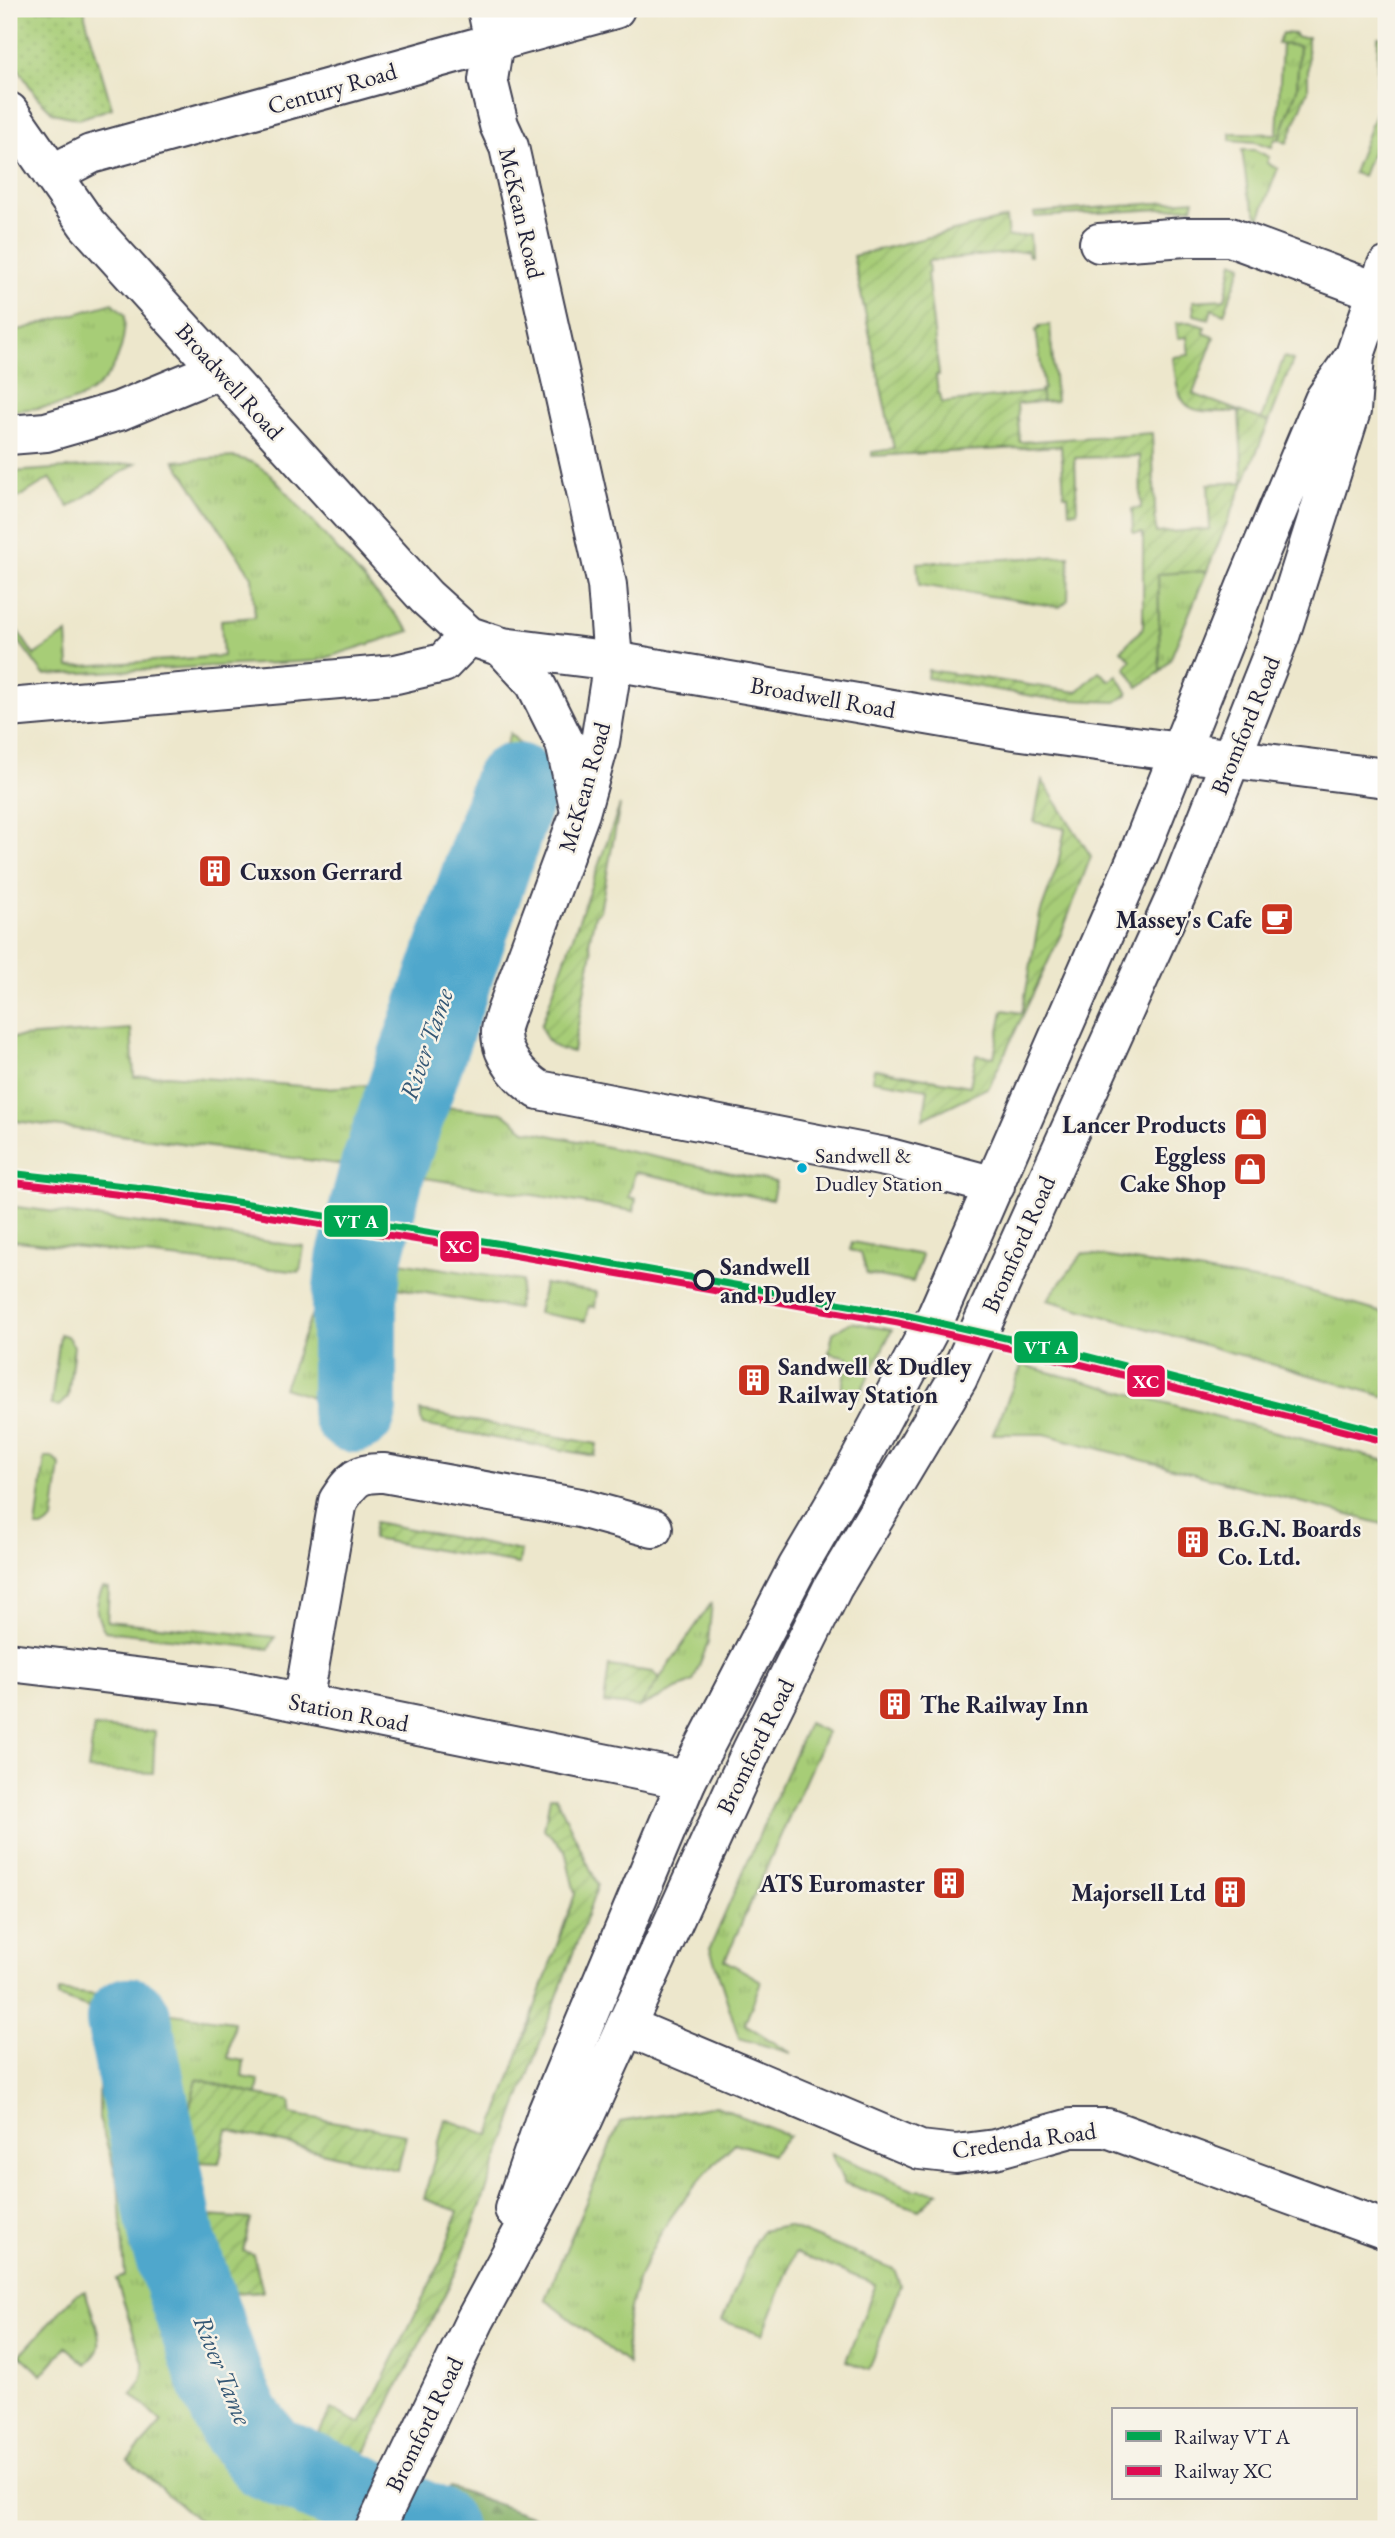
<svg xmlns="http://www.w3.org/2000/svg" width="1395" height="2538" font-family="'EB Garamond',serif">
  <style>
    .grass { fill: url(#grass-tufts); stroke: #647859; stroke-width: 2 }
    .forest { fill: url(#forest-firs); stroke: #546952; stroke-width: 2 }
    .park { fill: url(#park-dots); stroke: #647859; stroke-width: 2 }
    .garden { fill: url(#garden-furrows); stroke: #647859; stroke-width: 2 }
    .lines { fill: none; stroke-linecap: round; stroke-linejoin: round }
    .stream { stroke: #4fa7cc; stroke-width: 14 }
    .river { stroke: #4fa7cc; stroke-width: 86 }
    .minor-casing { stroke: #404051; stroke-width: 42 }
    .tertiary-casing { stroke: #404051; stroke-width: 42 }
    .secondary-casing { stroke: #404051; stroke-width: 42 }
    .primary-casing { stroke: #404051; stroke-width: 42 }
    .minor { stroke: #fff; stroke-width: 38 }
    .tertiary { stroke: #fff; stroke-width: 38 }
    .secondary { stroke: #fff; stroke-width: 38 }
    .primary { stroke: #fff; stroke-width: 38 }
    .rail-1-casing { stroke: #f7f3e8; stroke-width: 12 }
    .rail-2-casing { stroke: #f7f3e8; stroke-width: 12 }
    .rail-1 { stroke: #00a651; stroke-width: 7 }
    .rail-2 { stroke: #df0d52; stroke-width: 7 }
    .bus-dot { fill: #00a9ce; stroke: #f7f3e8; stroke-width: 2.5 }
    .stop-dot { fill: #f7f3e8; stroke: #22223b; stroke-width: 3.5 }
    .labels { text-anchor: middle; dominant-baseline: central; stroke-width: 5; stroke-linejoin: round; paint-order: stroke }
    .bus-label { font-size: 22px; fill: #22223b; stroke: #f7f3e8; text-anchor: start }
    .street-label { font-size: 24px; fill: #22223b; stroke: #f7f3e8 }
    .poi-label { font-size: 24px; font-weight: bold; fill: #22223b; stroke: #f7f3e8; text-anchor: end }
    .stop-label { font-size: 24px; font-weight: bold; fill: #22223b; stroke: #f7f3e8; text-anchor: start }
    .water-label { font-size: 26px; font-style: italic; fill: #345775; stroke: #f7f3e8 }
    .line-badge { stroke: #f7f3e8; stroke-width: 2.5 }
    .badge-label { font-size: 19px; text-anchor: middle; font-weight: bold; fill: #fff }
  </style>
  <defs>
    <pattern id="grass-tufts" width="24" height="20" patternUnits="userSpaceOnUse" patternTransform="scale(1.75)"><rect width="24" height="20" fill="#a7cd77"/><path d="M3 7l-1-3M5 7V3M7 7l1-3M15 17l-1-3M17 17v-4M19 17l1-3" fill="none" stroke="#8fb068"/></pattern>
    <pattern id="forest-firs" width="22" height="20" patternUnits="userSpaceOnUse" patternTransform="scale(1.75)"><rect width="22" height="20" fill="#85b068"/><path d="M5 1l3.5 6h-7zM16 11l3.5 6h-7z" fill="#6c8f57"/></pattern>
    <pattern id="park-dots" width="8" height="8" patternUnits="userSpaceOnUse" patternTransform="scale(1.75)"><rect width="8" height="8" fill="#a7cd77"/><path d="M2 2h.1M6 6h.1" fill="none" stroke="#8fb068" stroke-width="1.8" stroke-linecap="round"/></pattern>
    <pattern id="garden-furrows" width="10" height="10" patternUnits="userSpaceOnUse" patternTransform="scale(1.75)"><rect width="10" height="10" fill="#a7cd77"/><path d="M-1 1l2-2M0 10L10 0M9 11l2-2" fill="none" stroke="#8fb068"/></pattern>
  </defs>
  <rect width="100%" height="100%" fill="#f7f3e8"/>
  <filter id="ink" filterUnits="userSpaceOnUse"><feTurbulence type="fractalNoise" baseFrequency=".0143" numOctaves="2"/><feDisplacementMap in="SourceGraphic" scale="14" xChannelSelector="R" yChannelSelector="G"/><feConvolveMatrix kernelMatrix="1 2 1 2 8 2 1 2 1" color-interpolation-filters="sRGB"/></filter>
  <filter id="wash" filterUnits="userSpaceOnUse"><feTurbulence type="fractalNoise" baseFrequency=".00686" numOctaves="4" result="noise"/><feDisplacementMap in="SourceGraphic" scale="28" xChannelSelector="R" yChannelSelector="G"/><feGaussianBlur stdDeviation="1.57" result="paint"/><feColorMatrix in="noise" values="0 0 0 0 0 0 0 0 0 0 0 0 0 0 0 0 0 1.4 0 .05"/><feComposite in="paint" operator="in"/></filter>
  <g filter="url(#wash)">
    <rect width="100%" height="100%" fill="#ede7cc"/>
    <!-- grass -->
    <path class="grass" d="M1282 44 1299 45 1297 89 1279 140 1275 139 1272 147 1255 142 1230 140V133L1277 134Z
      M1377 109 1386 111V116L1363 176 1353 173Z
      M1242 150H1255L1269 157 1267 163 1278 168 1259 219 1248 194Z
      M113 303 125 315C125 357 108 392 64 404 47 408 27 409 9 411V333Z
      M1050 325 1056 401 1042 402 1041 390 1044 389 1036 330 1039 329V326Z
      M1284 357 1293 360 1269 422 1261 420Z
      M235 457 254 463 270 474 410 631 316 661 44 675 9 628V618L34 655 67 633 69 667 223 656 221 620 255 617 252 577 175 461Z
      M136 463 69 507 50 478 18 498C12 489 8 483 12 472Z
      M1069 556 1068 600 1060 607 919 585 917 563Z
      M1207 571 1170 660 1160 672 1158 573Z
      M495 777 538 795 445 1069 398 1052Z
      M131 1029 134 1077 167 1075 325 1088 368 1085 433 1106 504 1113 525 1130 776 1182 772 1200 635 1172 629 1197 636 1199 634 1211 330 1163 9 1120V1038Z
      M9 1206 162 1226 304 1247 300 1272 9 1240Z
      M852 1242 922 1255 913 1282 867 1274 861 1253 850 1250Z
      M335 1252 522 1281 517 1309 375 1284 372 1294 368 1415 284 1388Z
      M1083 1253 1293 1286 1386 1314V1397L1047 1300Z
      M544 1284 597 1292 595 1307 589 1306 585 1321 538 1313Z
      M851 1322 892 1330 857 1399 840 1397 848 1357 829 1353 833 1333Z
      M60 1334 67 1336 74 1346 68 1397 59 1406 51 1405Z
      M1022 1365 1386 1461V1525L1044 1434H993Z
      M45 1457H52L60 1465 53 1521 42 1528H36Z
      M103 1588 109 1589 107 1621 275 1637 269 1649 105 1631C95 1616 94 1604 103 1588Z
      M712 1602 708 1643 693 1681 640 1707Z
      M808 1723 827 1732 725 1960 761 1981 745 2024 791 2053 739 2038 710 1948Z
      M94 1727 155 1732 153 1773 88 1770Z
      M59 1991 97 1995 96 2004 234 2022 228 2058 244 2061 242 2077 259 2080 257 2095 197 2079 176 2161 217 2294 277 2443 352 2478 323 2529H208L128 2460 162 2422 132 2394C141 2384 144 2376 143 2362L116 2279 125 2276 118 2182 99 2118 100 2012 58 1997Z
      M716 2106 789 2136 772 2155 735 2143C685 2191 636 2254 627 2326 625 2338 627 2352 628 2364L545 2299 620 2122Z
      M831 2153 915 2190 938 2192 919 2210 844 2183Z
      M787 2226 894 2269 900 2285 869 2370 846 2361 876 2284 795 2253 763 2334 722 2321 755 2241 762 2231Z
      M85 2291C89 2305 101 2332 99 2346 98 2354 91 2359 86 2364L66 2347 42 2375 20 2355 75 2295Z"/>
    <!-- forest -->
    <path class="forest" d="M450 2487 567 2529H423Z"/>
    <!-- park -->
    <path class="park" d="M9 9H85V16L112 108 79 119 53 113 37 97 9 55Z"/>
    <!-- garden -->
    <path class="garden" d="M1282 33 1295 34 1296 37H1308V90L1287 143 1279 140 1297 89 1299 46 1277 44Z
      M1378 37H1386V111L1377 109Z
      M1194 200 1192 207 1035 217 1034 213Z
      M1006 218 1008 237 1030 235 1031 256H1029L1027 251 928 261 929 273H927L939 375H936L938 393 940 394 942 403 1042 392V402L1017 404 1020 442 1152 433 1156 533 1210 529 1208 484 1243 482 1239 412C1186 412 1179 415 1173 357L1189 355 1187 337 1178 338 1176 323 1190 322 1205 327 1204 333 1214 337 1193 394 1269 422 1207 571 1158 574 1160 672 1138 687 1125 667 1131 660 1121 650 1143 628V533H1133L1132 509 1141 508 1140 456 1075 458 1077 511 1069 512 1068 495H1064L1061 446 872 456V452L894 449 853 256Z
      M1233 261 1242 265 1224 314 1212 309 1209 319 1194 315 1193 301 1225 299Z
      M928 670 1077 692 1099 671 1110 681 1117 675 1128 694 1116 702 1050 699 927 678Z
      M510 733C531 757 541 761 538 795L495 777Z
      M1042 780 1091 856 1062 932 989 1087 923 1119 928 1089 872 1080 874 1069 970 1086 976 1055 994 1057 1003 1010 1022 1013 1040 914 1058 864 1065 829 1034 822Z
      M620 805 600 911 595 915 589 943 592 951 573 1052C554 1049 547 1045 541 1026Z
      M420 1411 597 1444 595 1456 422 1425Z
      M375 1522 521 1551 519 1564 372 1539Z
      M609 1666 653 1672 660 1678 640 1707 604 1703Z
      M550 1797H556L598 1885 457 2270 352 2478 277 2443 264 2412 316 2440 331 2409 361 2424 440 2264 458 2211 424 2199 445 2119 490 2135 575 1894 565 1850 544 1829Z
      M197 2079 257 2095 291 2101 290 2114 406 2134 398 2170 227 2130 219 2163 176 2161Z
      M193 2215 251 2219 243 2251 253 2254 263 2291 217 2294Z"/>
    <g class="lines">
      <!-- stream -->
      <path class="stream" d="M243 2463 268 2457"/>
      <!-- river -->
      <path class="river" d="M354 1410V1308L359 1261 382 1171 515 786
        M129 2020 173 2241 222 2384 240 2423 268 2457 433 2529"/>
    </g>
  </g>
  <g filter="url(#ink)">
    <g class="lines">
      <!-- minor casing -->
      <g class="minor-casing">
        <path id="minor" d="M487 9 494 42 488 80 499 125 509 147 607 585 613 661 600 742 580 813 506 1012C504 1018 500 1028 501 1034 502 1058 521 1078 539 1090L890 1158 995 1186
          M52 174 91 154 615 9
          M1099 243 1186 237H1230L1378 292
          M9 435 46 432 119 411 220 369
          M502 647 535 683 565 743 579 807
          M9 708 396 674 443 663 469 636
          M9 1662 229 1688 687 1780
          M303 1703 338 1501C352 1480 357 1472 384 1473L580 1508 653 1528
          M626 2026 920 2150 956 2154 995 2149 1071 2128H1107L1386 2230"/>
      </g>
      <!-- tertiary casing -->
      <g class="tertiary-casing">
        <path id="tertiary" d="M9 112 87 224 426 597 469 636 502 647 613 661 1014 730 1180 752"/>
      </g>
      <!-- secondary casing -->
      <g class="secondary-casing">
        <path id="secondary" d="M1180 752 1386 778"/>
      </g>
      <!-- primary casing -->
      <g class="primary-casing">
        <path id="primary" d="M514 2209 547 2113 687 1780 797 1568 854 1471 937 1315 1140 851 1248 581 1324 400 1354 357
          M375 2529 475 2320 582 2122 752 1750 833 1587 958 1378 1181 885 1281 633 1351 411 1355 355 1386 267"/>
      </g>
      <!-- minor -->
      <use href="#minor" class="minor"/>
      <!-- tertiary -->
      <use href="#tertiary" class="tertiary"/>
      <!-- secondary -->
      <use href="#secondary" class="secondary"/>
      <!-- primary -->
      <use href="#primary" class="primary"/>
      <!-- rail-1 casing -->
      <g class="rail-1-casing">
        <path id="rail-1" d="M9 1173 160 1190 496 1243 900 1314 1085 1356 1386 1433"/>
      </g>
      <!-- rail-2 casing -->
      <g class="rail-2-casing">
        <path id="rail-2" d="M9 1182 159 1199 495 1252 898 1323 1083 1365 1384 1441"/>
      </g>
      <!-- rail-1 -->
      <use href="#rail-1" class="rail-1"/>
      <!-- rail-2 -->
      <use href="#rail-2" class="rail-2"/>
    </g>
  </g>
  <!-- icons -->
  <defs>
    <g id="building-square" transform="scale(1.75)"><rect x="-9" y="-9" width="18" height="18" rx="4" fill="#c8321e" stroke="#f7f3e8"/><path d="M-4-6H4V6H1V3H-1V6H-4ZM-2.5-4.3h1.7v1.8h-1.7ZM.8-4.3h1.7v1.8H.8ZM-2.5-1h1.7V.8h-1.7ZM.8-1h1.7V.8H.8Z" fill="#fff"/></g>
    <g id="cafe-square" transform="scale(1.75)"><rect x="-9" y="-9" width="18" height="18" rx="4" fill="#c8321e" stroke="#f7f3e8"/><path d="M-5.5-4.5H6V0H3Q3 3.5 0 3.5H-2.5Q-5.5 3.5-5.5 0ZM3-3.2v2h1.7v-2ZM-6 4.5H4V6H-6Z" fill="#fff"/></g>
    <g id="shop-square" transform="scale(1.75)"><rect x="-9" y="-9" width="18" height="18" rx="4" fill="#c8321e" stroke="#f7f3e8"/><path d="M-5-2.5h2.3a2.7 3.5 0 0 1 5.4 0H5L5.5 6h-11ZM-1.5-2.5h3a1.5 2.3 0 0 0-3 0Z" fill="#fff"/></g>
  </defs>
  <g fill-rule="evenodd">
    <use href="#building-square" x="215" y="871"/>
    <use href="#cafe-square" x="1277" y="919"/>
    <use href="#shop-square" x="1251" y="1124"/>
    <use href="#shop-square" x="1250" y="1169"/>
    <use href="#building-square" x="754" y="1380"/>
    <use href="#building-square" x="1193" y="1542"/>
    <use href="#building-square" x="895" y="1704"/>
    <use href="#building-square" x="949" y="1883"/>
    <use href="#building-square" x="1230" y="1892"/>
  </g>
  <!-- markers -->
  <circle class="bus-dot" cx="802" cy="1168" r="6"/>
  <circle class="stop-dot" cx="704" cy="1280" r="9"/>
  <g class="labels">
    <!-- bus labels -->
    <g class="bus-label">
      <text x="815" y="1155">Sandwell &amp;<tspan x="815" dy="28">Dudley Station</tspan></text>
    </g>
    <!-- street labels -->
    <g class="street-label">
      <text transform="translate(332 88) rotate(-16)">Century Road</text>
      <text transform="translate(522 213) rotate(77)">McKean Road</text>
      <text transform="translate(230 381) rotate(48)">Broadwell Road</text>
      <text transform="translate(823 697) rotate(10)">Broadwell Road</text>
      <text transform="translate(1245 725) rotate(-68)">Bromford Road</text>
      <text transform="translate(584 787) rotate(-74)">McKean Road</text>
      <text transform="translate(1018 1244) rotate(-66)">Bromford Road</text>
      <text transform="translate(349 1712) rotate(11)">Station Road</text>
      <text transform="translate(755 1746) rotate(-64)">Bromford Road</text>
      <text transform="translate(1024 2140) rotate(-8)">Credenda Road</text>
      <text transform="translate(424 2424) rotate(-64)">Bromford Road</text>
    </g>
    <!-- poi labels -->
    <g class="poi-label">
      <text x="240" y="871" text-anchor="start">Cuxson Gerrard</text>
      <text x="1252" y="919">Massey's Cafe</text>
      <text x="1226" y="1124">Lancer Products</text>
      <text x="1226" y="1155">Eggless<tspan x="1226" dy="28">Cake Shop</tspan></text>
      <text x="778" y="1366" text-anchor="start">Sandwell &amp; Dudley<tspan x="778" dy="28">Railway Station</tspan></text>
      <text x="1218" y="1528" text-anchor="start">B.G.N. Boards<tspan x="1218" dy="28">Co. Ltd.</tspan></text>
      <text x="920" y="1704" text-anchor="start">The Railway Inn</text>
      <text x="925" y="1883">ATS Euromaster</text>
      <text x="1206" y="1892">Majorsell Ltd</text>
    </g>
    <!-- stop labels -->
    <g class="stop-label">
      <text x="720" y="1266">Sandwell<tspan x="720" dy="28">and Dudley</tspan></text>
    </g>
    <!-- water labels -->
    <g class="water-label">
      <text transform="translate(426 1044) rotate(-71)">River Tame</text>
      <text transform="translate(223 2370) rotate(68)">River Tame</text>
    </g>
  </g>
  <g class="line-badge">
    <rect x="323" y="1204" width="66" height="34" rx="7" fill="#00a651"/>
    <rect x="439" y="1230" width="41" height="33" rx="7" fill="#df0d52"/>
    <rect x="1013" y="1330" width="66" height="34" rx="7" fill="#00a651"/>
    <rect x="1126" y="1364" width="40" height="34" rx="7" fill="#df0d52"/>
  </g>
  <g class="badge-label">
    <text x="356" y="1228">VT A</text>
    <text x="459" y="1253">XC</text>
    <text x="1046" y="1354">VT A</text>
    <text x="1146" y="1388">XC</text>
  </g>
  <!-- margin -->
  <rect width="1395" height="2538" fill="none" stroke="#f7f3e8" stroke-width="35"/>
  <!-- legend -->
  <rect x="1112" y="2408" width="245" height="91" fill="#f7f3e8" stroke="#a29fa3" stroke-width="2"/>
  <rect x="1126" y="2431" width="35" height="10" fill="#00a651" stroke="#a29fa3" stroke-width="2"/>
  <text x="1174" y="2444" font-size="21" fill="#22223b">Railway VT A</text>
  <rect x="1126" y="2466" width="35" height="10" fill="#df0d52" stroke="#a29fa3" stroke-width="2"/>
  <text x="1174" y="2478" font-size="21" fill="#22223b">Railway XC</text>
</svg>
